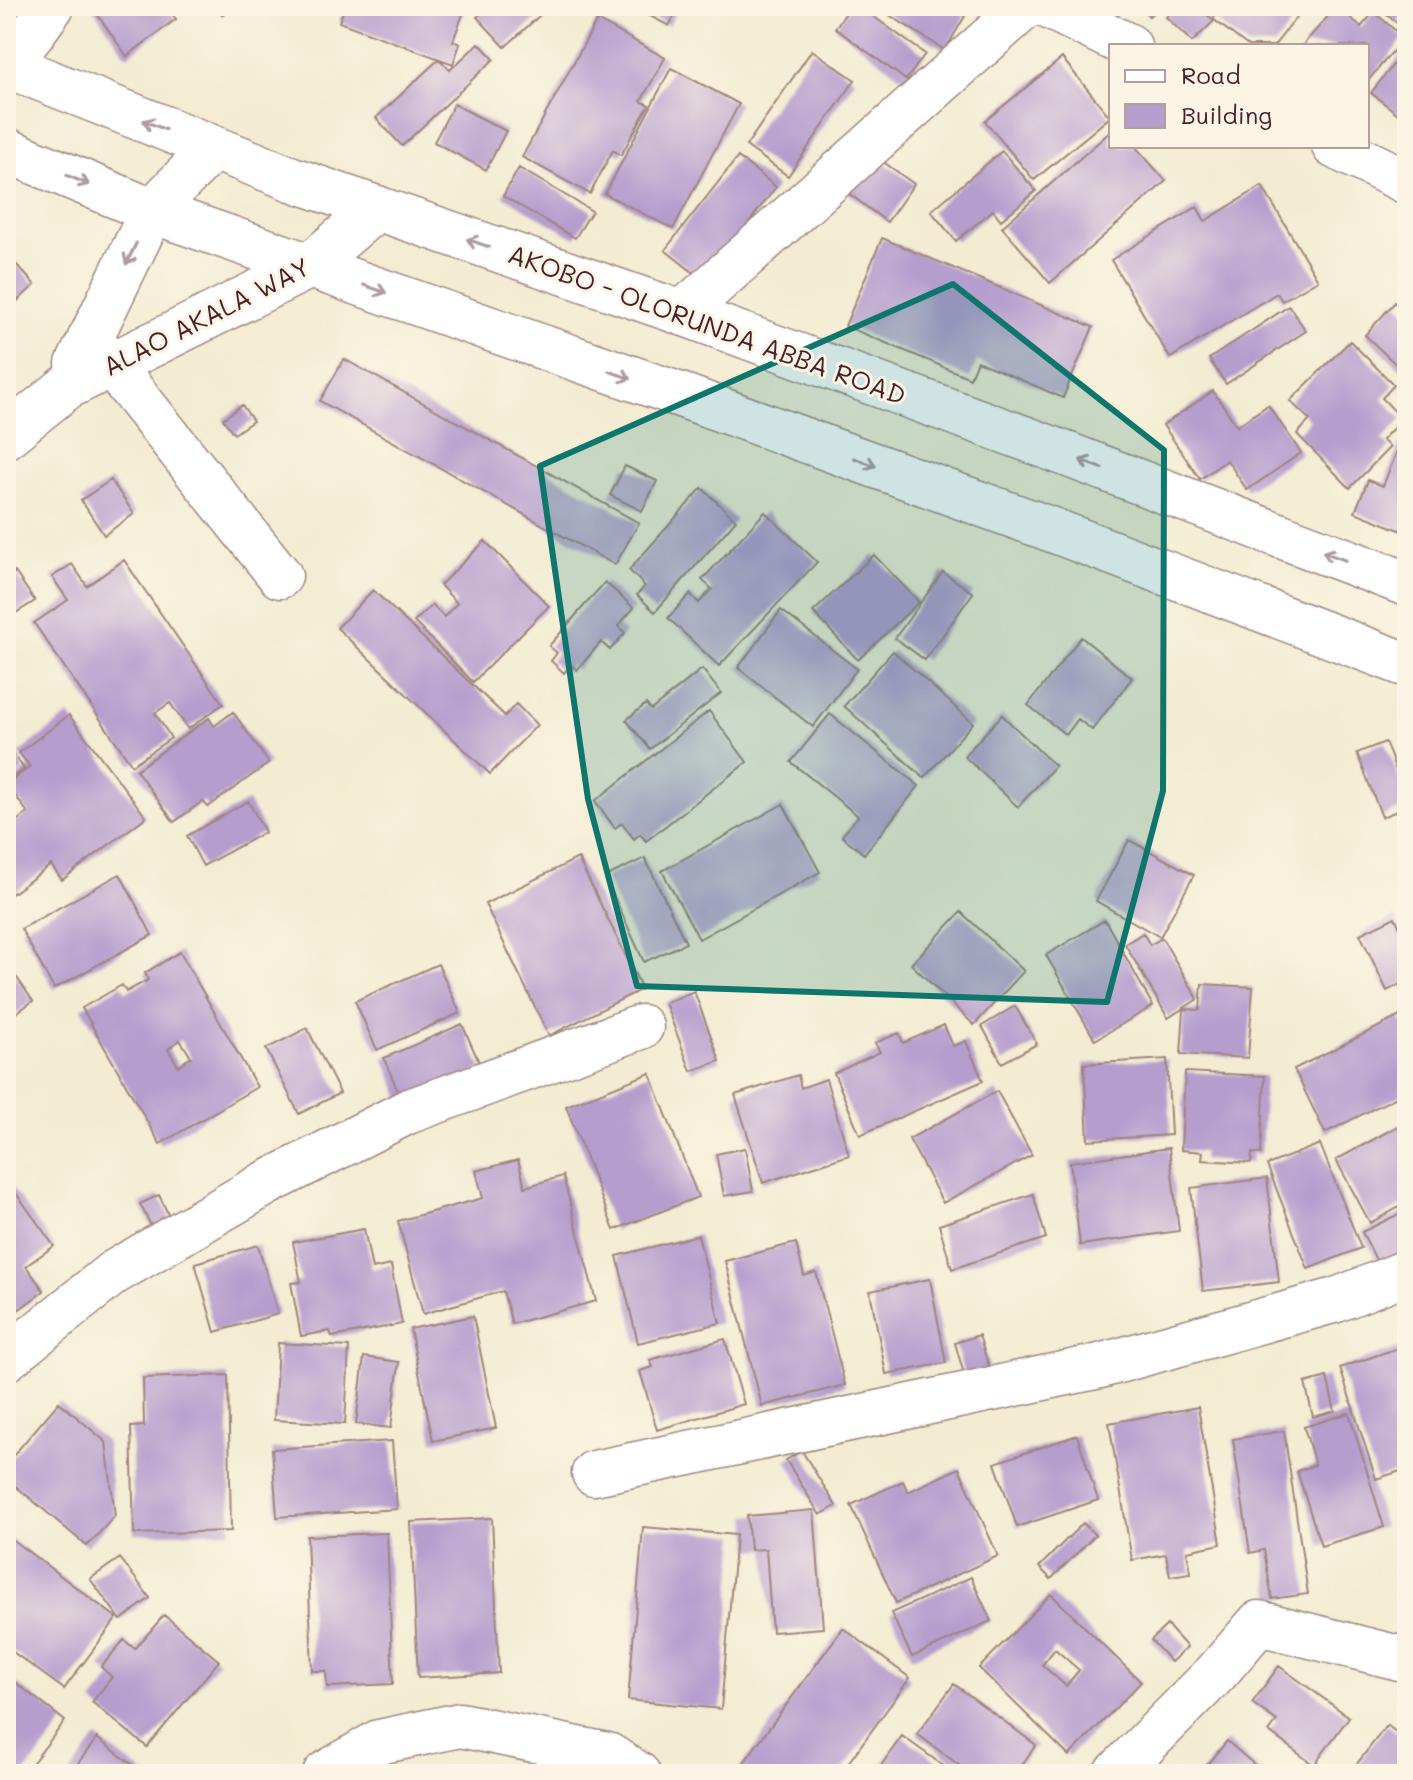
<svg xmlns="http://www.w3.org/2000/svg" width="1413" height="1780" font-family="Mali,sans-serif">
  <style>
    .building { fill: #b59dce; fill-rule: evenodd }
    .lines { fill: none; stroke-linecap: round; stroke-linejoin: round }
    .minor-casing { stroke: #9e867e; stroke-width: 47 }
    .major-casing { stroke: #9e867e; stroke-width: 47 }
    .minor { stroke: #fff; stroke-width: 44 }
    .major { stroke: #fff; stroke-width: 44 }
    .oneway { stroke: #ae9aa0 }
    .marked { fill: #0f766e; fill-opacity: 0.2; stroke: #0f766e; stroke-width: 6; stroke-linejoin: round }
    .labels { text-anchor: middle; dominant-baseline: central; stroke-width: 6; stroke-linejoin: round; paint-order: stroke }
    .street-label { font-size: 26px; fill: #4a1f2b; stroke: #fcf5e5 }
  </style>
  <rect width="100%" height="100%" fill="#fcf5e5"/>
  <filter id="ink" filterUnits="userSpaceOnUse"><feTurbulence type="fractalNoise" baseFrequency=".0125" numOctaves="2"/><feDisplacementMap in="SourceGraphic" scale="16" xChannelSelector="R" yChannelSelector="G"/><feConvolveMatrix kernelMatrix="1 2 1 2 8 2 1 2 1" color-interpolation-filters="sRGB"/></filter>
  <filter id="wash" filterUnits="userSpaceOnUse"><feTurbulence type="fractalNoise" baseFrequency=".006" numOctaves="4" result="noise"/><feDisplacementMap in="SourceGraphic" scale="32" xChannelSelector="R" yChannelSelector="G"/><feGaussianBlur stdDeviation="1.8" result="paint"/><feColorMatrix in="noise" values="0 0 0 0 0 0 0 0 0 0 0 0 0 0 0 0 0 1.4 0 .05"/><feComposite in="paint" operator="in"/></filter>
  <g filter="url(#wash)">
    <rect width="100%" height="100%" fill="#f3ecd2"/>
    <g id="blocks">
      <!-- building -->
      <path class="building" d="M91 6H166L176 19 127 56Z
        M213 6H231L223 15Z
        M345 6H466L453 41 460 44 453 64 339 22Z
        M489 6H550L505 47 477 17Z
        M631 6H679L669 26Z
        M851 6H859L925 54 906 80 835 28Z
        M875 6H949L965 16 945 50Z
        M1141 6H1161L1149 16Z
        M1177 6H1198L1214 21 1192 42 1166 17Z
        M1206 6H1305L1274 46H1248L1213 19 1216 14Z
        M1337 6 1361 27 1374 12 1404 38 1367 82V46H1302Z
        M1378 6H1407V11L1397 23Z
        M597 20 665 58 641 101 649 105 621 155 613 150 590 194 522 157Z
        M479 43 494 59 402 146 376 118 439 59 450 70Z
        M1407 47V121L1371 93Z
        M812 50 855 80 788 176 746 146Z
        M1062 58 1110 117 1034 180 985 121Z
        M671 68 739 104 673 229 605 194Z
        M454 104 506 131 486 170 434 142Z
        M1111 131V146H1135L1166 181 1050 283 1002 227Z
        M1002 151 1036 191 1001 220 993 210 956 241 931 211Z
        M871 153 914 184 887 222 844 190Z
        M738 157 776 187 704 281 665 250Z
        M519 168 592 211 575 238 503 196Z
        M1262 186 1318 280 1282 301 1277 293 1170 358 1111 260 1197 207 1205 221Z
        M882 238 1093 327 1063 398 977 361 970 378 845 326Z
        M6 253 35 285 6 311Z
        M1396 301 1407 312V375L1365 335Z
        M1289 306 1306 331 1226 384 1209 359Z
        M1350 341 1394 385 1382 398 1402 419 1382 440 1390 447 1350 488 1297 434 1310 420 1290 401Z
        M344 359 639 523 615 565 320 401Z
        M1213 391 1237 426 1268 405 1301 453 1247 490 1227 460 1200 479 1163 425Z
        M242 405 253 421 234 434 223 419Z
        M1407 426V533L1355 512 1368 480 1383 486Z
        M625 466 657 481 642 511 610 495Z
        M111 480 134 514 104 535 81 500Z
        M702 488 736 520 655 612 637 595 645 586 629 570Z
        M765 512 817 562 719 666 668 618 690 594 699 603 712 589 702 580Z
        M485 541 549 606 473 682 414 622 432 605 444 617 457 603 440 585Z
        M874 555 919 602 858 660 813 612Z
        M124 560 223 704 188 729 170 703 155 713 171 738 132 765 34 623 68 600 52 577 72 564 87 586Z
        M15 572 35 601 14 614 6 601V578Z
        M943 572 973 593 925 660 895 638Z
        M605 582 634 608 618 626 625 633 610 650 601 642 577 670 571 665 564 673 551 661 557 653 549 646Z
        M373 590 505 716 516 704 537 725 490 774 337 628Z
        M781 610 857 669 813 727 738 668Z
        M1081 637 1132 678 1092 730 1078 719 1066 735 1028 705Z
        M893 651 973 723 924 778 844 706Z
        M702 669 721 693 650 749 626 720 646 704 651 710Z
        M709 711 747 762 646 841 640 834 634 839 622 823 615 828 595 801Z
        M233 712 269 763 208 807 203 801 174 822 136 770 209 718 214 726Z
        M830 714 919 786 864 854 842 836 858 816 791 762Z
        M69 715 146 817 62 880 51 865 6 898V820L10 825 28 813 7 784 30 767 19 753Z
        M1002 715 1055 766 1018 807 964 756Z
        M6 742 24 769 6 782Z
        M1385 742 1407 798V807L1382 817 1357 753Z
        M248 801 265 832 203 866 187 836Z
        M783 804 820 872 699 939 662 871Z
        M1129 840 1194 875 1160 937 1096 901Z
        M578 858 642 989 549 1036 485 904Z
        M645 858 686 943 644 962 605 877Z
        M120 874 152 935 54 989 21 929Z
        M961 912 1024 971 974 1025 911 964Z
        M1395 917 1407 943V981L1387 991 1360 934Z
        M1105 920 1153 1006 1095 1040 1046 955Z
        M1143 933 1150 945 1162 938 1198 999 1168 1018 1125 944Z
        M180 952 257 1087 160 1144 82 1008 122 985 126 992 148 980 145 973ZM180 1040 191 1057 178 1066 168 1049Z
        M6 962 33 1001 6 1020Z
        M438 964 460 1013 377 1050 355 1001Z
        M1202 984 1253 987 1248 1058 1181 1054 1184 1009 1200 1010Z
        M694 991 720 1061 691 1071 665 1003Z
        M1015 1006 1037 1044 1002 1063 982 1026Z
        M1400 1016 1407 1031V1092L1325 1133 1294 1069Z
        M462 1024 482 1069 403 1104 384 1058Z
        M944 1025 953 1046 966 1041 983 1081 860 1135 834 1073 880 1052 875 1043 899 1033 903 1043Z
        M307 1028 340 1093 299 1114 266 1049Z
        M1167 1059 1171 1135 1088 1140 1084 1064Z
        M1185 1072 1265 1076 1261 1154 1252 1153 1251 1163 1202 1160 1203 1152 1181 1150Z
        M650 1073 698 1197 614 1230 566 1106Z
        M798 1075 801 1088 826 1079 849 1155 763 1183 735 1095Z
        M997 1091 1032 1155 943 1203 909 1139Z
        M1407 1121V1203L1370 1223 1336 1160Z
        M1320 1144 1361 1248 1308 1269 1267 1165Z
        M745 1148 753 1191 724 1196 716 1154Z
        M1169 1148 1179 1231 1080 1245 1070 1162Z
        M518 1160 525 1187 563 1176 596 1301 512 1324 503 1291 423 1314 398 1221 483 1198 476 1171Z
        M1267 1178 1279 1282 1203 1291 1191 1188Z
        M6 1179 54 1246 26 1266 44 1291 6 1319Z
        M1033 1194 1046 1238 952 1269 939 1225Z
        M159 1195 171 1220 152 1228 140 1204Z
        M1407 1210V1257L1381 1270 1362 1232Z
        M364 1229 372 1269 391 1265 402 1324 332 1337 330 1331 301 1336 291 1283 301 1282 293 1242Z
        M698 1235 720 1323 638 1343 617 1256Z
        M796 1243 804 1276 816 1272 845 1385 762 1406 725 1261Z
        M258 1245 278 1314 215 1332 195 1263Z
        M930 1279 946 1363 886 1374 870 1291Z
        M473 1316 496 1428 433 1441 410 1329Z
        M979 1335 991 1373 966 1381 955 1343Z
        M725 1339 744 1404 657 1430 640 1371 653 1367 650 1360Z
        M278 1343 349 1347 345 1424 274 1420Z
        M1407 1345V1469L1376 1479 1340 1368Z
        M364 1357 399 1362 391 1428 356 1424Z
        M228 1375 231 1531 134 1534 131 1427 144 1426 143 1378Z
        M1327 1377 1335 1411 1313 1417 1305 1383Z
        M59 1402 106 1442 115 1516 87 1546 6 1478V1464Z
        M1198 1407 1221 1544 1187 1551 1191 1573 1170 1576 1166 1554 1132 1560 1109 1423Z
        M1349 1413 1384 1527 1321 1546 1297 1471 1315 1465 1304 1427Z
        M1284 1431 1308 1594 1272 1599 1264 1550 1250 1553 1233 1439Z
        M1077 1435 1098 1500 1017 1527 995 1463Z
        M392 1441 397 1509 277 1517 272 1449Z
        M802 1451 836 1506 820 1515 786 1460Z
        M959 1468 998 1556 896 1603 851 1505 903 1481 908 1492Z
        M814 1510 823 1628 772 1632 766 1549 750 1550 747 1516Z
        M492 1518 499 1673 418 1678 411 1522Z
        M1083 1523 1095 1535 1051 1579 1039 1567Z
        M643 1527 736 1535 721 1709 628 1700Z
        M387 1533 393 1684 327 1687 326 1671H312L307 1536Z
        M6 1535 117 1618 64 1689 6 1647Z
        M120 1558 150 1598 121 1620 90 1579Z
        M971 1577 991 1621 912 1657 891 1613Z
        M1051 1594 1141 1682 1069 1756 979 1668ZM1055 1649 1079 1670 1066 1686 1042 1665Z
        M164 1615 219 1661 147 1747 92 1702 112 1677 101 1667 124 1640 135 1649Z
        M1167 1625 1187 1647 1171 1662 1151 1640Z
        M843 1628 910 1678 840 1774H747L739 1769Z
        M1279 1666 1349 1717 1314 1765 1269 1732 1277 1721 1252 1703Z
        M6 1675 65 1721 24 1774H6Z
        M954 1684 1036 1745 1015 1774H971L917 1734Z
        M1387 1725 1402 1737 1407 1730V1774H1349Z
        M902 1736 955 1774H875Z
        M97 1738 145 1774H70Z
        M1227 1741 1265 1774H1200Z"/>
    </g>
  </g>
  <g filter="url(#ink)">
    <use href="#blocks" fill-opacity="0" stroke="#9e867e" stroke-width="2"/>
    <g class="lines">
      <!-- minor casing -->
      <g class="minor-casing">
        <path id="minor" d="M1047 6 1129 46
          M9 66 52 6
          M1334 146 1407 182
          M682 313 1026 6
          M90 338 280 576
          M78 364 152 211 212 149
          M6 436 67 387 308 267 377 208
          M6 1359 113 1273 265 1184 407 1112 641 1027
          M594 1473 1100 1366 1336 1300 1407 1272
          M325 1774 379 1742 460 1725 608 1755 638 1774
          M1116 1774 1217 1672 1259 1623 1407 1660"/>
      </g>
      <!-- major casing -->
      <g class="major-casing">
        <path id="major" d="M6 65 292 179 682 313 1032 441 1407 584
          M6 150 152 211 686 397 1047 528 1407 665"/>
      </g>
      <!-- minor -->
      <use href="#minor" class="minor"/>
      <!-- major -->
      <use href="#major" class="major"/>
    </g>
    <!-- one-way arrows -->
    <defs><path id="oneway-shaft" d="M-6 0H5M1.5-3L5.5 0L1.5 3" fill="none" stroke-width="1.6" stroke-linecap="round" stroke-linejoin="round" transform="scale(2)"/></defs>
    <g class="oneway">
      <use href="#oneway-shaft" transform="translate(154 125) rotate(-158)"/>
      <use href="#oneway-shaft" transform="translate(78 180) rotate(22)"/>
      <use href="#oneway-shaft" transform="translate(478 243) rotate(-161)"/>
      <use href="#oneway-shaft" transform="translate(131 254) rotate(116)"/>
      <use href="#oneway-shaft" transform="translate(375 289) rotate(19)"/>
      <use href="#oneway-shaft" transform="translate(620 375) rotate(19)"/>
      <use href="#oneway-shaft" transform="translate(865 462) rotate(20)"/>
      <use href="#oneway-shaft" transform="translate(1091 464) rotate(-159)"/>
      <use href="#oneway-shaft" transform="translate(1334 556) rotate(-159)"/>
    </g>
  </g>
  <!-- marked area -->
  <path class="marked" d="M953 284 1164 450 1163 791 1107 1002 637 986 588 799 540 466Z"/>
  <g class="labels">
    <!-- street labels -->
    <g class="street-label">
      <text transform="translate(206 316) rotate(-27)">ALAO AKALA WAY</text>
      <text transform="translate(707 324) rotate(20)">AKOBO - OLORUNDA ABBA ROAD</text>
    </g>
  </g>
  <!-- margin -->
  <rect width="1413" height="1780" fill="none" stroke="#fcf5e5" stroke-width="32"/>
  <!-- legend -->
  <rect x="1109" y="44" width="260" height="104" fill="#fcf5e5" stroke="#b59f9b" stroke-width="2"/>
  <rect x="1125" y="70" width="40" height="12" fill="#ffffff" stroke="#b59f9b" stroke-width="2"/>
  <text x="1181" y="84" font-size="24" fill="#4a1f2b">Road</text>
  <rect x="1125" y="104" width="40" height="24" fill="#b59dce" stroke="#b59f9b" stroke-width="2"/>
  <text x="1181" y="124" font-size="24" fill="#4a1f2b">Building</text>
</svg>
